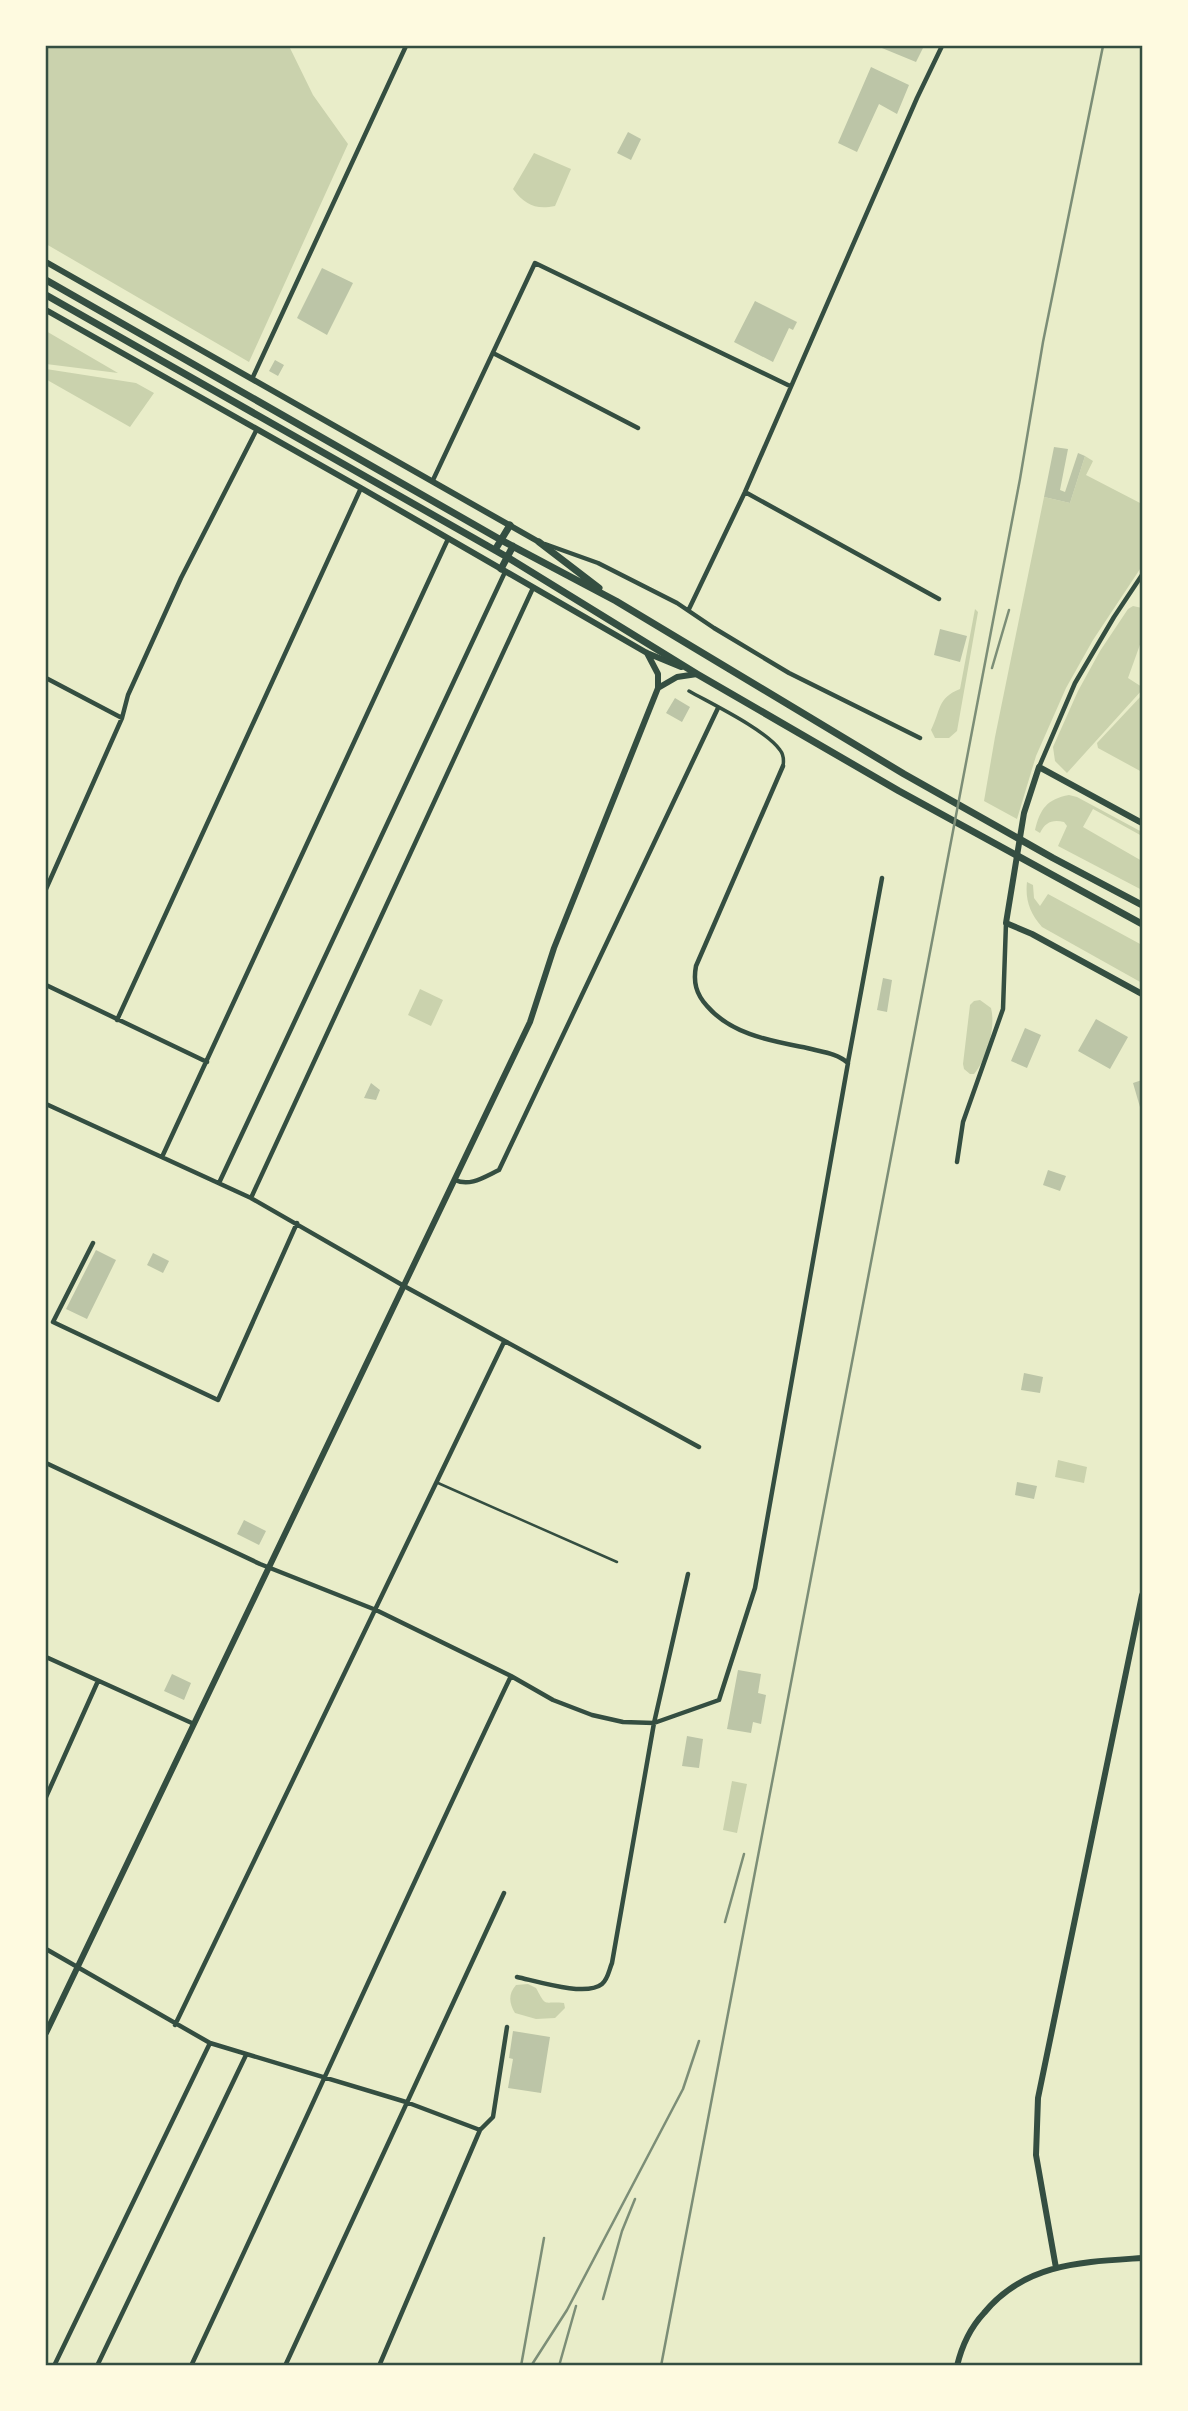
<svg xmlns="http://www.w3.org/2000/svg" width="1188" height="2411" font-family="'Fira Sans Condensed',sans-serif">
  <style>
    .green { fill: #cad2ad }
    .building { fill: #bcc5a7 }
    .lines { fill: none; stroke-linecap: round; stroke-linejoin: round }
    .service { stroke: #344e41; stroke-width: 2.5 }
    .pedestrian { stroke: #344e41; stroke-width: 3.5 }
    .minor { stroke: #344e41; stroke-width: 4.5 }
    .tertiary { stroke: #344e41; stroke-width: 6 }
    .primary { stroke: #344e41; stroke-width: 7 }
    .rail { stroke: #7c8e77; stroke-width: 2.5 }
    .neatline { fill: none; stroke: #344e41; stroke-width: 2.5 }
  </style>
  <rect width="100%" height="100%" fill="#e9edc9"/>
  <!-- green -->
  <path class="green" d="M46 46H289L313 95 348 144 249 362 46 244Z
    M534 153 571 169 555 206C536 210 525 205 513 189Z
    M46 331 118 373 46 364Z
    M46 369 136 383 154 393 130 427 49 381 46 379Z
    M1085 456 1093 461 1086 475 1142 504V566L1093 640 1066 688 1036 756 1017 819 984 801 995 737 1044 497 1070 503Z
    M1133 606 1142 608V639L1128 678 1142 687V690L1067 773 1055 761 1053 747 1078 691 1100 651 1128 609Z
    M975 609 978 612 957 731 949 738H935L931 730C941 710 937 698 960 689Z
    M1142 695V772L1098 748 1097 743Z
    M1069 795 1077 797 1142 832V840V836L1093 809 1083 827 1142 861V890L1058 846 1067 826 1064 822C1053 819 1045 822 1040 833L1035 830C1040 809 1047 799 1069 795Z
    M1027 882 1033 885 1034 898 1040 906 1048 894 1142 945V983L1042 927C1030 913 1025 900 1027 882Z
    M420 989 443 1000 431 1026 408 1015Z
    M980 1000 991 1008C996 1027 987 1059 974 1074H970L964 1069 963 1064 970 1005 974 1001Z
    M1058 1460 1087 1467 1084 1483 1055 1477Z
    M732 1781 747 1784 737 1833 723 1830Z
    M528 1984 536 1988C547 2008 542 2001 564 2003L565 2008 555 2018 536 2019 515 2013C509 2003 508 1994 516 1985Z"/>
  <!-- building -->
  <path class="building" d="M877 46H924L916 62Z
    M871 67 909 85 897 114 879 104 857 152 838 143Z
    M628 132 641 139 631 160 617 153Z
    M322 268 353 283 327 335 297 318Z
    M755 301 797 322 793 330 789 328 773 362 734 342Z
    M275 360 284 365 278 376 269 371Z
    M1054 447 1068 449 1060 490 1065 492 1078 453 1085 456 1070 503 1044 497Z
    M940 629 967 636 960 662 934 655Z
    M675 698 690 707 682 722 666 713Z
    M883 978 892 980 887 1012 877 1010Z
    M1096 1019 1128 1037 1110 1069 1078 1051Z
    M1025 1028 1041 1035 1027 1068 1011 1061Z
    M1142 1080V1114L1133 1083Z
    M371 1083 380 1090 376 1100 364 1098Z
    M1048 1170 1066 1176 1060 1191 1043 1185Z
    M96 1250 116 1260 87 1319 66 1309Z
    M153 1253 169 1261 163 1273 147 1265Z
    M1024 1373 1043 1377 1040 1393 1021 1390Z
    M1017 1482 1037 1486 1034 1499 1015 1495Z
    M244 1520 266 1531 259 1545 237 1534Z
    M738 1670 761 1674 758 1693 766 1695 761 1724 753 1722 751 1733 727 1729Z
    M172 1674 191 1683 184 1700 164 1691Z
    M687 1736 703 1739 699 1768 682 1766Z
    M513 2031 550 2037 541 2093 508 2088 513 2059 509 2058Z"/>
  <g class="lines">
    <!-- service -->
    <path class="service" d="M438 1483 617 1562"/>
    <!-- pedestrian -->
    <path class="pedestrian" d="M689 691C712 704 766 730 780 750 784 755 784 760 783 766"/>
    <!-- minor -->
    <path class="minor" d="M493 353 638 428
      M252 379 406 46
      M433 480 535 263 790 386
      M745 492 939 599
      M545 544 598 563 677 603 714 628 789 673 920 738
      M689 609 745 492 917 98 942 46
      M46 678 122 718
      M1039 767 1075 683 1114 617 1142 575
      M46 889 122 718 128 695 181 578 257 429
      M46 985 207 1062
      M117 1020 361 488
      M848 1062 882 878
      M46 1104 251 1198 404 1286 699 1447
      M162 1157 448 539
      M957 1162 963 1122 1003 1009 1006 923
      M455 1180C470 1187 484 1177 499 1170L718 708
      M219 1183 505 572
      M251 1198 533 588
      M93 1243 53 1322 218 1400 297 1223
      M46 1463 260 1564 376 1610 511 1676 553 1700 592 1715 623 1722 654 1723 719 1700 755 1588 848 1063C837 1053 822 1052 807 1048 772 1041 732 1035 707 1006 696 994 693 982 696 966L783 766
      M46 1657 194 1724
      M46 1797 98 1681
      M46 1949 210 2043 406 2102 480 2130
      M517 1977C536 1981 586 1997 602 1984 608 1979 609 1970 612 1963L654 1723 688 1574
      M175 2025 504 1342
      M54 2366 210 2043
      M97 2366 246 2055
      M191 2366C299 2136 402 1905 511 1676
      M285 2366 504 1893
      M379 2366 480 2130 493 2117 507 2027"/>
    <!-- tertiary -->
    <path class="tertiary" d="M46 262 539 542
      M46 310 361 488 647 653 681 667
      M658 688 677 677 697 674
      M1142 823 1039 767 1024 813 1006 923 1032 934 1142 994
      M46 2033 530 1022 554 948 658 688V674L647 653
      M1056 2268 1036 2155 1038 2098 1142 1595
      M957 2366C962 2345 970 2328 984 2313 1025 2263 1082 2262 1142 2258"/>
    <!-- primary -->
    <path class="primary" d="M46 280 501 540 616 601 904 774 1053 858 1142 905
      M46 295 507 557 697 674 899 791 1142 924
      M539 542 599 588
      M495 550 510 525
      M501 569 513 546"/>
    <!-- rail -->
    <path class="rail" d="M992 668 1009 610
      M725 1922 744 1854
      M603 2299 622 2231 635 2199
      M521 2366 544 2238
      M531 2366 567 2310 683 2089 699 2041
      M559 2366 576 2306
      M661 2366 1020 479 1043 342 1103 46"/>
  </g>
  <!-- border -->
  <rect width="1188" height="2411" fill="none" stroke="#fefae0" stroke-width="94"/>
  <rect x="47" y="47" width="1094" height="2317" class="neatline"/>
</svg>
